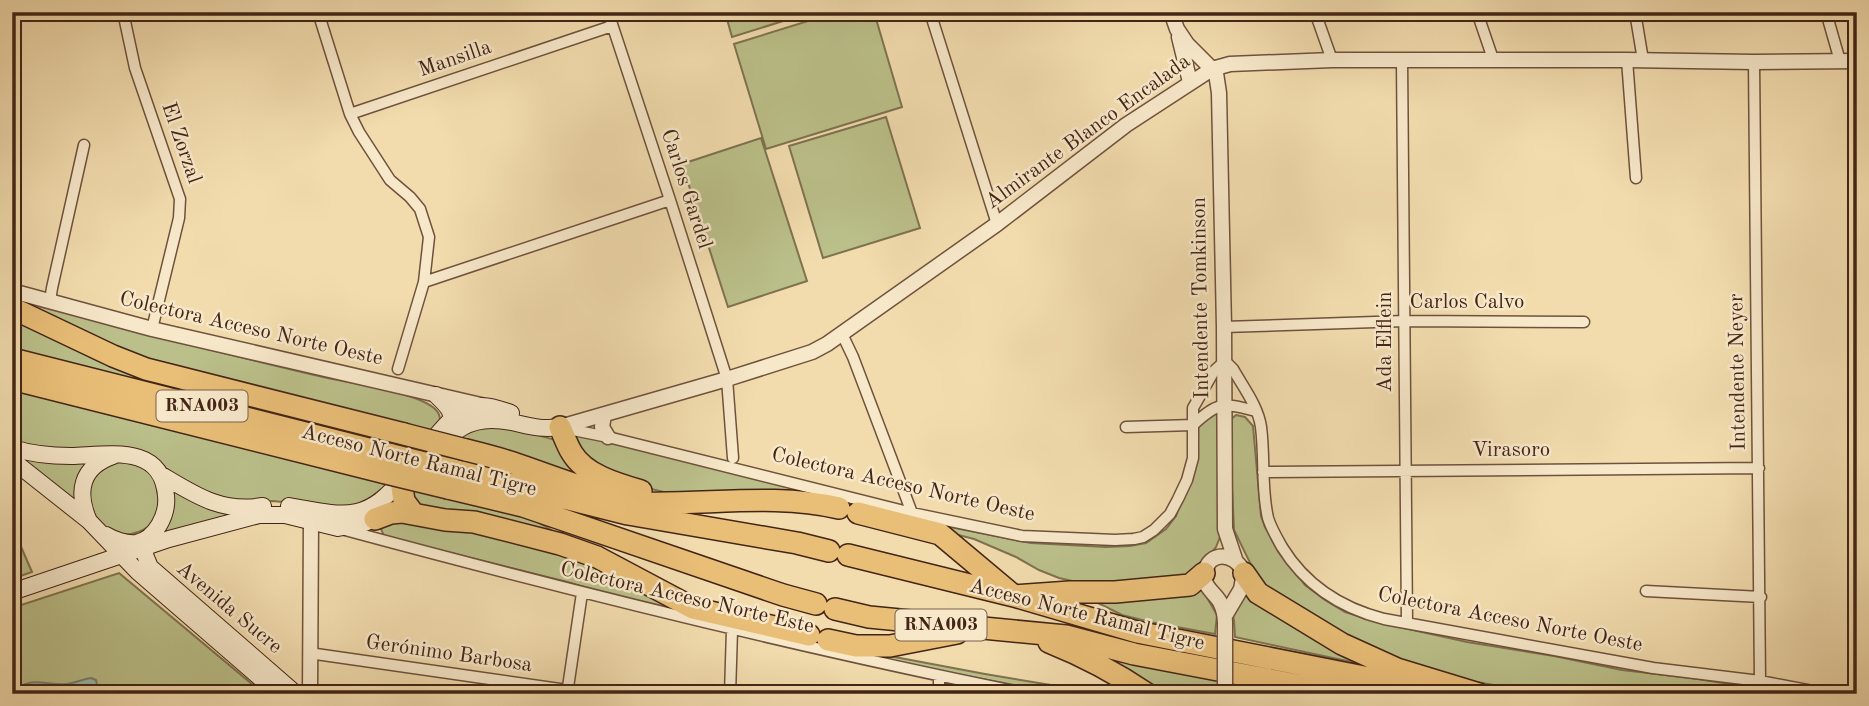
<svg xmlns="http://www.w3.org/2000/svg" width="1869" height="706" font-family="'Old Standard TT',serif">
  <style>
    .green { fill: #bbc08a; stroke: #7f7250; stroke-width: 2 }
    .water { fill: #9bbbad; stroke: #787f71; stroke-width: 2 }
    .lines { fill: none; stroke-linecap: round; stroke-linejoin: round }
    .shore { stroke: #6f7062; stroke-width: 2 }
    .minor-casing { stroke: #6f523c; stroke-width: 13 }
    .tertiary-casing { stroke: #6f523c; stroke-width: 17 }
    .secondary-casing { stroke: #432416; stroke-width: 18 }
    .motorway-casing { stroke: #432416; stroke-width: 24 }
    .minor { stroke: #f7e8ca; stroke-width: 10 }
    .tertiary { stroke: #f7e8ca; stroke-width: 14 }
    .secondary { stroke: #f7e8ca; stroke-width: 16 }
    .motorway { stroke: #e9be77; stroke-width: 21 }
    .tertiary-bridge-casing { stroke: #6f523c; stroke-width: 17; stroke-linecap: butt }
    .motorway-bridge-casing { stroke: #432416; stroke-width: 24; stroke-linecap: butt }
    .tertiary-bridge { stroke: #f7e8ca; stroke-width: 14 }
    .motorway-bridge { stroke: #e9be77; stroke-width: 21 }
    .labels { text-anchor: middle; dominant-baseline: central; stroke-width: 5; stroke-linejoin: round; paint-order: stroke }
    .shield { fill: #f7e8ca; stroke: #795f4c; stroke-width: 2 }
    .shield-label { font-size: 19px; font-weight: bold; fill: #432416 }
    .street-label { font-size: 21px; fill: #432416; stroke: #f7e8ca }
  </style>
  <rect width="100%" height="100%" fill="#f2dcae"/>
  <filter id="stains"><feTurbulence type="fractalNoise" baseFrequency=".00286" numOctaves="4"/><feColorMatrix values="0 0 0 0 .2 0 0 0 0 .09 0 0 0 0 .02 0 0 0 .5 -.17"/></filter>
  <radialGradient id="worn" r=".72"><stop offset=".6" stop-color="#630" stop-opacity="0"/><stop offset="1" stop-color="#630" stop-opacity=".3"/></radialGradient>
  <!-- green -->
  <path class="green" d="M725 12H812L732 37Z
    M837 12H874L902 107 766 149 734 44Z
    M886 117 920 228 823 258 789 146Z
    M761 138 807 281 728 307 682 164Z
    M12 298 39 306C134 330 228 355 323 377 350 383 417 392 435 409 443 416 440 425 435 433L158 368Z
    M12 316 88 351 428 442 419 455 12 353Z
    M12 383 397 481 362 510 273 501 243 504 207 492 164 469 12 442Z
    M1203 410 1217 411 1221 414 1222 532 1216 547 1193 577 1161 583H1081L1059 578 1039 570 1016 557 974 539 821 500 685 497 647 488 600 473 573 440 578 435H586L920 521 1031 543 1106 547 1130 546 1146 543 1166 529 1176 516 1182 500 1197 413Z
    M1236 415 1245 417 1253 426 1261 516 1265 527 1279 553 1305 585 1325 600 1345 612 1386 624 1467 642 1554 656 1622 670 1692 678 1792 694H1544L1437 675 1394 663 1278 598 1256 575 1234 530 1229 421Z
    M491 422 559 441 586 477 593 497 437 459 458 436Z
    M12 451 97 458 78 482 74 504Z
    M120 460 138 462 153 473 161 507C159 512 157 517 154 521 149 528 139 533 131 534 88 539 71 485 105 466 110 463 115 462 120 460Z
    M169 482 241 515 156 536Z
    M414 485 532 519 567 539 419 513 406 495Z
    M389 520 464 528 558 550 779 632 847 648 985 674 1051 685 1095 687 1122 686 1140 694H1061L930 669 732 626 661 606 641 604 567 582 384 536 381 529 382 524Z
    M12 526 32 572 12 579Z
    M119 573 264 694H12V608Z
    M1201 587 1217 615 1215 634 1150 622 1122 615 1092 600Z
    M1245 590 1389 670 1235 637 1234 621 1232 611Z
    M1080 648 1301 694H1233V689L1218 686V694H1162L1137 678Z"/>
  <!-- water -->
  <path class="water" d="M91 678 96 680 97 685 91 694H12C29 673 48 687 67 684 75 683 83 679 91 678Z"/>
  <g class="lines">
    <!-- shore -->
    <path class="shore" d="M22 694 38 689 64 692 82 687 85 689 86 694"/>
    <!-- minor casing -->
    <g class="minor-casing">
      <path id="minor" d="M123 12 135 68 180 199 179 218 152 329
        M318 12 350 114 359 132 390 180 410 197 420 209 429 237 424 282 398 369
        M608 12 670 200 727 379 733 458
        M930 12 997 224
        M1315 12 1332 60
        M1477 12 1493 59
        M1635 12 1643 60
        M1826 12 1840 61
        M1402 60 1407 623
        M1627 60 1636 178
        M1754 62 1760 681
        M350 114 612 26
        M424 282 670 200
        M50 301 52 288 84 145
        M1224 327 1405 321 1584 322
        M842 334 853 357 912 513
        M1126 427 1193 425C1219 401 1223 403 1256 411
        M563 428 608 437 912 513 1022 536 1115 540 1134 539 1143 537 1154 530 1170 514 1178 499 1187 480 1193 458V408L1214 371 1224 362 1228 364 1233 369C1243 387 1258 406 1261 427 1265 457 1261 488 1268 518 1271 528 1277 538 1282 547 1306 586 1341 608 1384 619L1653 668 1760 681 1828 694
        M1263 472 1759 468
        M345 530C571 591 799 648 1029 694
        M1646 591 1761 597
        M309 653 567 690 583 694
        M567 694 582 593
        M730 694 732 630
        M939 694V676"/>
    </g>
    <!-- tertiary casing -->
    <g class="tertiary-casing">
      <path id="tertiary" d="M1171 12 1177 29 1187 44 1216 73 1219 93 1224 327 1225 529 1235 559
        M1179 37 1190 82
        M12 291 152 329 481 405
        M604 415 602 427 608 437
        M560 427 727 379 812 352 827 344 997 224 1126 125 1212 69 1230 64 1332 60H1627L1754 62 1857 61
        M1225 623C1225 616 1223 608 1220 602 1214 592 1202 586 1205 573 1208 551 1235 551 1244 573L1241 589 1225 616
        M310 694 311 521"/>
    </g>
    <!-- secondary casing -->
    <g class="secondary-casing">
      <path id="secondary" d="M436 395C445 404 454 411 452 425
        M432 441C444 426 461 405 483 406 492 406 502 410 511 413
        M12 448C31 454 52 456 71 456 108 455 162 443 166 496 168 514 156 539 136 543 126 544 114 540 106 535
        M12 460 89 521 138 572 279 694
        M420 472C448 438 462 412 511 422 530 426 541 430 560 427
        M160 474C195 495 221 513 263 506
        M289 506C344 516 367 524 405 475
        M89 521C76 492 81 467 113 456
        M146 540 145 555 150 567 296 694
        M12 592 169 539 259 515H285L338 528 365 523 382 514"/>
    </g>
    <!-- motorway casing -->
    <g class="motorway-casing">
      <path id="motorway" d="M12 308 113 356 146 369 404 434
        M12 359 392 455
        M12 379 386 473
        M560 427C564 436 567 445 572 453 585 475 617 484 641 491
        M466 450C482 454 498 458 513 463 557 478 598 495 643 503 708 505 775 493 839 508
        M453 470 628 514 797 543 829 551
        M401 480 404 501 413 513
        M448 488 523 506 783 595 816 604
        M858 513 940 534 1014 596 1070 592H1115L1190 585 1204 573
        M375 519 391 513 402 512 445 520 474 522 560 544 597 557 693 608 809 635
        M848 555 1014 596 1137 632 1450 694
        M1244 573 1258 593 1342 644 1397 669 1479 694
        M835 609 869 617 1066 636 1134 654 1344 694
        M828 640 856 646H890L957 633
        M1049 642C1084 656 1116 673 1147 694"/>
    </g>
    <!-- minor -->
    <use href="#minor" class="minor"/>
    <!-- tertiary -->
    <use href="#tertiary" class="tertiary"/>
    <!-- secondary -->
    <use href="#secondary" class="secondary"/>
    <!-- motorway -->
    <use href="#motorway" class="motorway"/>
    <!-- tertiary-bridge casing -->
    <g class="tertiary-bridge-casing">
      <path id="tertiary-bridge" d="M1225 623V691"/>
    </g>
    <!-- motorway-bridge casing -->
    <g class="motorway-bridge-casing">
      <path id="motorway-bridge" d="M404 434 466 450
        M392 455 453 470
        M386 473 448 488"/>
    </g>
    <!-- tertiary-bridge -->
    <use href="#tertiary-bridge" class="tertiary-bridge"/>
    <!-- motorway-bridge -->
    <use href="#motorway-bridge" class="motorway-bridge"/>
  </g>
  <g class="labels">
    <!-- shield labels -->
    <g class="shield">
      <rect x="156.5" y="390.5" width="91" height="31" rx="5"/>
      <rect x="895.5" y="609.5" width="91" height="31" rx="5"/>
    </g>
    <g class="shield-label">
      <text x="202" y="406">RNA003</text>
      <text x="941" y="625">RNA003</text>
    </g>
    <!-- street labels -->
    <g class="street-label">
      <text transform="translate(455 59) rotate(-19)">Mansilla</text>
      <text transform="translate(1088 132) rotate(-36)">Almirante Blanco Encalada</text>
      <text transform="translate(181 143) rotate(71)">El Zorzal</text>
      <text transform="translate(686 189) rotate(72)">Carlos Gardel</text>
      <text transform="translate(1201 298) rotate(-91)">Intendente Tomkinson</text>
      <text x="1467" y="302">Carlos Calvo</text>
      <text transform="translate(251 329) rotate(13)">Colectora Acceso Norte Oeste</text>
      <text transform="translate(1385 342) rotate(-90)">Ada Elflein</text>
      <text transform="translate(1738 372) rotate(-91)">Intendente Neyer</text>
      <text x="1511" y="450">Virasoro</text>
      <text transform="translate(419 461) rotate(14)">Acceso Norte Ramal Tigre</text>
      <text transform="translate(903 485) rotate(13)">Colectora Acceso Norte Oeste</text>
      <text transform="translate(687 598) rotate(13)">Colectora Acceso Norte Este</text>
      <text transform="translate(229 608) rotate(40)">Avenida Sucre</text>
      <text transform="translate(1087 615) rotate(14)">Acceso Norte Ramal Tigre</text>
      <text transform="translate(1510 620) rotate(11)">Colectora Acceso Norte Oeste</text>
      <text transform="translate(449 654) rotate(8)">Gerónimo Barbosa</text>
    </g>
  </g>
  <!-- margin -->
  <rect width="1869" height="706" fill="none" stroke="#f2dcae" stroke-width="42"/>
  <rect x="14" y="14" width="1841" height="678" fill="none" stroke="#432416" stroke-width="3.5"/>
  <rect x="21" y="21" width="1827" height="664" fill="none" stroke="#432416" stroke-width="2"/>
  <rect width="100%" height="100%" filter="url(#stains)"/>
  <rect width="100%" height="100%" fill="url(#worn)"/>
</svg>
